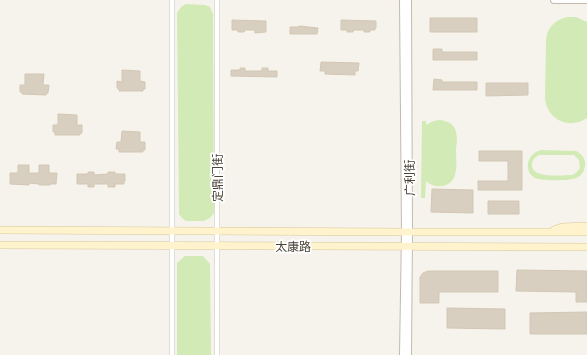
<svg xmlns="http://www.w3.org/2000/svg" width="587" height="355" font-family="'Open Sans','Noto Sans SC',sans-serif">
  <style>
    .green { fill: #d2eab5; fill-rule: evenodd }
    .building { fill: #d8cfc1; stroke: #d3c7b4 }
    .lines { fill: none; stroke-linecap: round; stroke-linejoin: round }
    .minor-casing { stroke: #c2bbae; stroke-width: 6 }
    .tertiary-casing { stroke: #c2bbae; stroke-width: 8 }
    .secondary-casing { stroke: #d6c79b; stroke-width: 8 }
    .minor { stroke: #fff; stroke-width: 5 }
    .tertiary { stroke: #fff; stroke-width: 6 }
    .secondary { stroke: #fff3cd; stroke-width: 7 }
    .labels { text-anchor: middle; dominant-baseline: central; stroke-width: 3.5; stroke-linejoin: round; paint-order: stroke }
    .street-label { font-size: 12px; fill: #4b4439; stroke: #fff }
  </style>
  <rect width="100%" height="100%" fill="#f6f3ec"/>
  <!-- green -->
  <path class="green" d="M186 4 205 5 210 7 213 14 214 213 210 218 204 221H186L182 218 179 214 177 13 181 7Z
    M567 17H576L587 22V118C569 130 548 120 545 99L546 42C546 29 554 20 567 17Z
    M438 120C444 120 450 122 454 127 458 134 457 142 456 149 456 162 460 182 443 186 436 187 430 185 426 181L425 198H421L422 121H426V125L431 122Z
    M541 150 576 151C582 154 586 159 585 166 584 172 581 176 576 178 570 181 541 181 535 178 522 170 528 153 541 150ZM539 155H574L579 160 580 168 576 173 572 175C562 175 532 179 532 165 532 160 535 157 539 155Z
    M185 256H203L210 264 211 355H177V263Z"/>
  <!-- building -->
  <path class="building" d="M430 18H477V32H430Z
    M232 20 266 21V32L255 33V30H245L244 32H238V30H232Z
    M341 20 376 21V28H375V30H370V32H364V30H353V32H347V30H341Z
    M299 26 318 28 317 34H290V27H299Z
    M433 49H442V52H477V60H433Z
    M321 62 359 63 358 71H355V75L325 74V71H320Z
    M240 68H245V71H262V68H268V71H277V77L231 76V70H240Z
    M122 70 140 71V81L145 82V89H143V91H119V89L117 88V81L122 82Z
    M25 74H44L43 85H49L48 93H47L46 95 22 94V92H20V85H25Z
    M434 79 442 80V82H477V90H433Z
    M486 83H528V95L486 96Z
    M58 114 77 115V125H82V133H80V135H55V132H53V125H58Z
    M122 131 140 132V142H145V150H143V152H119V149H116L117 142H121Z
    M479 151H522V190H478V181H508V161H479Z
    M18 165H29V173H39V165H49V173H57L56 184H50V185H39V184L29 183V185L10 184V173H18Z
    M88 172H94V175L108 174V172H115V174H125V181H124V184H115V187H108V184H94V187H88V184H77V174H88Z
    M432 189 473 190V213L431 212Z
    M488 201H519V214H488Z
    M517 270 587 271V302H576V292L516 291Z
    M428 271H498V292H439V303H420V277L423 273Z
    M447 308 505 309V329L447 328Z
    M587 312V334H530V313Z"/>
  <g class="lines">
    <!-- minor casing -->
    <g class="minor-casing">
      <path id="minor" d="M172 355V0
        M217 355V0"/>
    </g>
    <!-- tertiary casing -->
    <g class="tertiary-casing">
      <path id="tertiary" d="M554 0H587
        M403 355 405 232 403 0
        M408 355 409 232 408 0"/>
    </g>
    <!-- secondary casing -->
    <g class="secondary-casing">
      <path id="secondary" d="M0 230 409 232H587
        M554 230 562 227 587 226
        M0 245 587 247"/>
    </g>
    <!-- minor -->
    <use href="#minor" class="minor"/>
    <!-- tertiary -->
    <use href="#tertiary" class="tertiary"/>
    <!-- secondary -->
    <use href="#secondary" class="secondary"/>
  </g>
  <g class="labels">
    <!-- street labels -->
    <g class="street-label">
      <text transform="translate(217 178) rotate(-90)">定鼎门街</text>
      <text transform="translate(409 178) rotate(-90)">广利街</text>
      <text x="293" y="246">太康路</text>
    </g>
  </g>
</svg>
